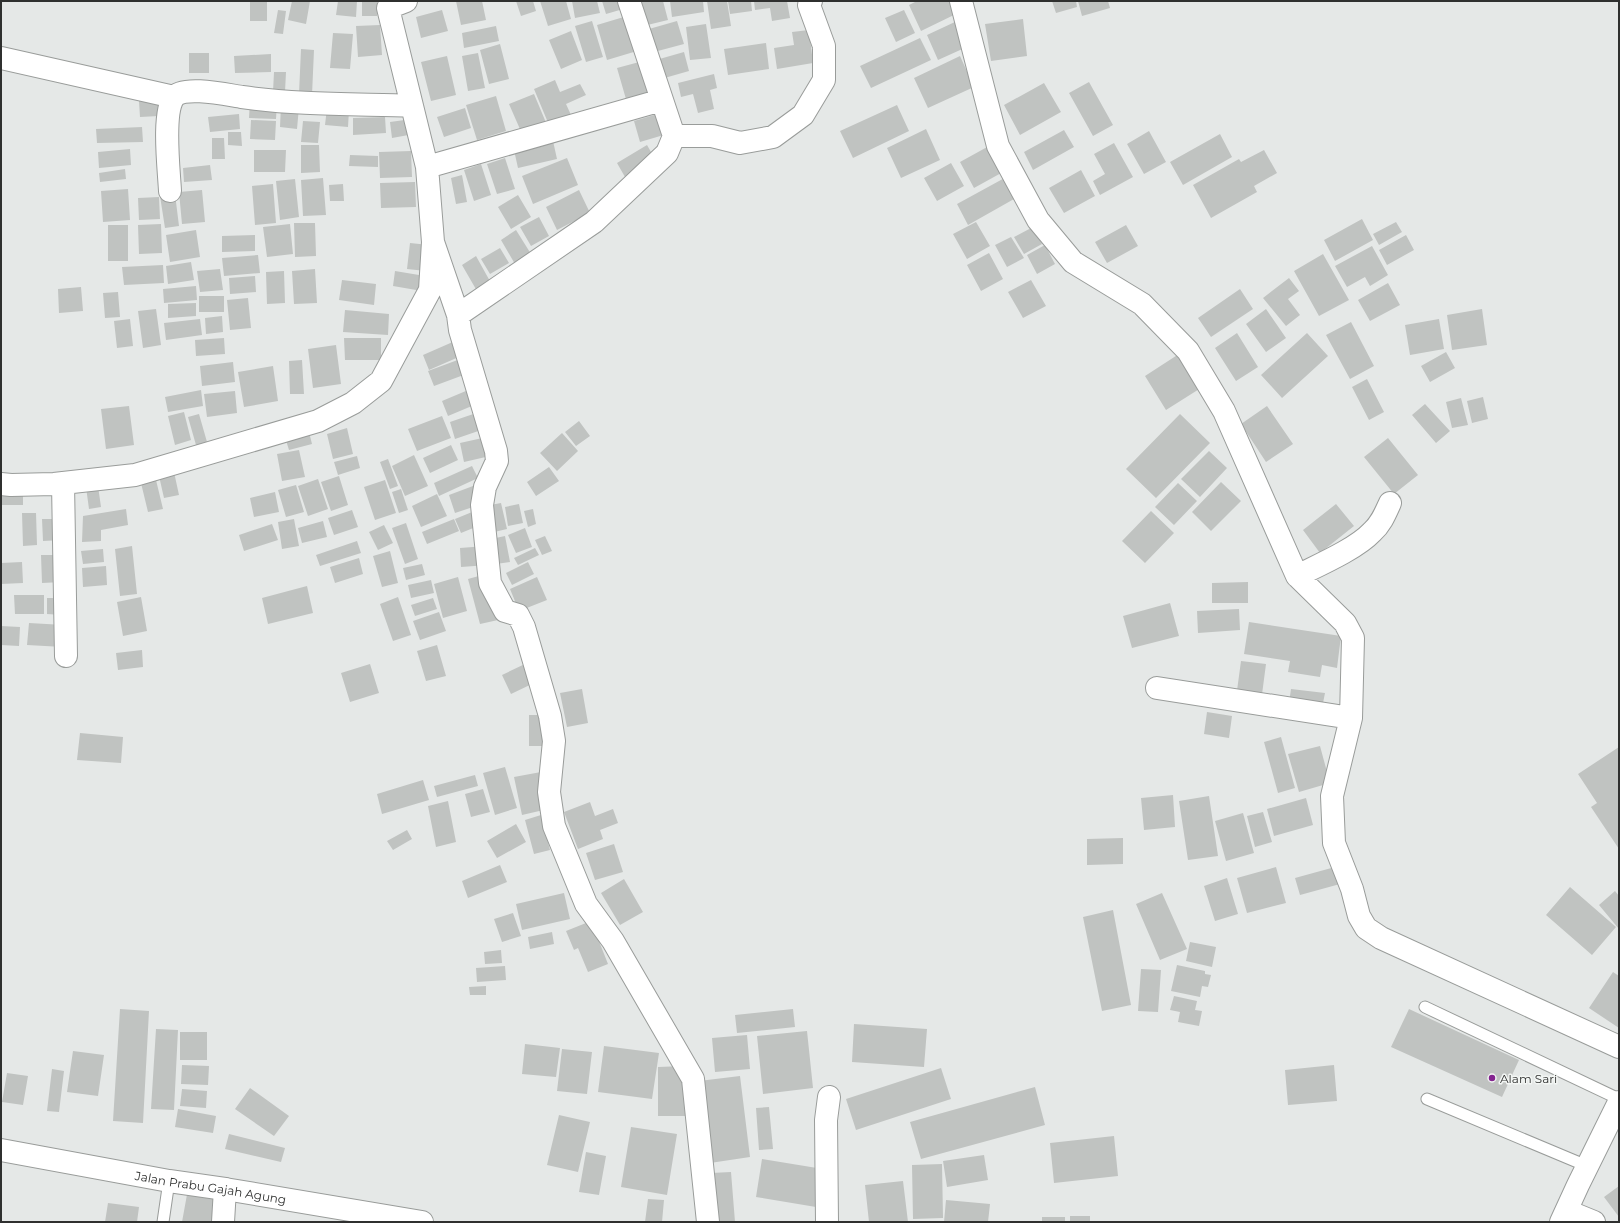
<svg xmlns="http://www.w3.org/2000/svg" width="1620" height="1223" font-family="Montserrat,sans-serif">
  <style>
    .building { fill: #c0c3c1 }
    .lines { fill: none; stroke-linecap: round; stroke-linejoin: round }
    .service-casing { stroke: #999c9a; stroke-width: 13 }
    .minor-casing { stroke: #999c9a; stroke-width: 24 }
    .trunk-casing { stroke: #999c9a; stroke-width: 24 }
    .service { stroke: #fff; stroke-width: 11 }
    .minor { stroke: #fff; stroke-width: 22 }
    .trunk { stroke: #fff; stroke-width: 22 }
    .poi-dot { fill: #84248f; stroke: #f3f6f4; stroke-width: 1.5 }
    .labels { text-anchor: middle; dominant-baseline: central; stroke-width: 3; stroke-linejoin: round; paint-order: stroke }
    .poi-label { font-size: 12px; fill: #2f302f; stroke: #f3f6f4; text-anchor: start }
    .street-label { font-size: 12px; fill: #2f302f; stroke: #f3f6f4 }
  </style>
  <rect width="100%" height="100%" fill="#e5e8e7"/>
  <!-- building -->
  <path class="building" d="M250 1H267V21H250Z
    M292 1H310L306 24 288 20Z
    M338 1H357L356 17 336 15Z
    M362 1H377V16H362Z
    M456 1H482L486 20 461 25Z
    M516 1H533L536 11 521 16Z
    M540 1H566L571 19 548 26Z
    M572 1H597L600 13 575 18Z
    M602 1H628L630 7 606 14Z
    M632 1H663L668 20 639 27Z
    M670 1H703L704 12 672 17Z
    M707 1H727L731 26 711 29Z
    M728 1H751L752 11 730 14Z
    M754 1H787L790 18 772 21 770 8 755 10Z
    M917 1H952L958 13 921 31 909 5Z
    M1052 1H1076L1077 7 1056 13Z
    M1078 1H1108L1110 8 1082 16Z
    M278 10 286 11 283 34 274 33Z
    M442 10 448 31 421 38 416 17Z
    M904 10 915 33 896 42 885 18Z
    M627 16 637 51 607 60 597 25Z
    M1023 19 1027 56 991 61 985 24Z
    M592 21 603 57 586 62 575 26Z
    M677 21 684 44 654 52 649 29Z
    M957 21 969 46 938 60 927 35Z
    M706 24 711 58 690 60 686 27Z
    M380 25 382 55 358 57 356 26Z
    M496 26 499 41 464 48 462 33Z
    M809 30 813 63 777 69 774 48 794 45 792 32Z
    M571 31 582 60 561 69 549 40Z
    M333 33 353 34 350 69 330 68Z
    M920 38 931 60 871 88 860 66Z
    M766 43 769 69 728 75 724 49Z
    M500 44 509 79 489 84 480 50Z
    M301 49 314 50 312 95 299 94Z
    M684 52 689 71 661 79 656 60Z
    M189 53H209V73H189Z
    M478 53 485 88 468 91 462 56Z
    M271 54V72L235 73 234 56Z
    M447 56 456 95 431 101 421 62Z
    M960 56 974 87 928 108 914 78Z
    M643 61 654 99 628 106 617 68Z
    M274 72H286L285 92H273Z
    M714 74 717 88 710 90 714 109 698 113 693 94 681 97 678 83Z
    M555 80 560 92 580 84 586 95 566 104 571 115 549 125 534 89Z
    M1089 82 1113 125 1093 136 1069 93Z
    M1044 83 1061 112 1020 135 1004 105Z
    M534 94 547 125 523 136 509 104Z
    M496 96 506 131 477 140 466 105Z
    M159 100V116L140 117 139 101Z
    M250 100 277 102 276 119 249 118Z
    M281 105 299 107 297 129 280 127Z
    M897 105 909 131 853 158 840 131Z
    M327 108 349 110 348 127 325 125Z
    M465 108 471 128 444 137 437 117Z
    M661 113 667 134 640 142 634 121Z
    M239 114 240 129 210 132 208 117Z
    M385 117 386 133 353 135V118Z
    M412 119 414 134 392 138 390 122Z
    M251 120 276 121 275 140 250 139Z
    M303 121 320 122 318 143 301 142Z
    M142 127 143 142 97 143 96 129Z
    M926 129 940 160 901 178 887 148Z
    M1064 130 1074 147 1033 170 1024 152Z
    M1149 131 1166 162 1144 174 1127 144Z
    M228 132H241L242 146 228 145Z
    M1220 134 1232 157 1183 185 1170 162Z
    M212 138H224L225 159H212Z
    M553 141 557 159 518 168 514 150Z
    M1114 143 1133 177 1100 195 1093 181 1105 174 1094 154Z
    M301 145H319L320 172 301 173Z
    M647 145 655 159 625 177 617 163Z
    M989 146 1003 172 974 188 960 162Z
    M130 149 131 165 99 168 98 152Z
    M254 150H286L285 172H254Z
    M1264 150 1277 173 1254 186 1257 192 1211 218 1193 185 1239 159 1241 162Z
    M411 151 412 177 380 178 379 152Z
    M350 155 378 156V167L349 166Z
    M505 158 515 189 497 194 487 164Z
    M567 158 578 185 533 204 522 176Z
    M951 163 964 186 937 201 924 178Z
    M481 164 491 195 474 201 464 170Z
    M210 165 212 180 184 182 183 168Z
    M125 169 126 179 100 182 99 173Z
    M1081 170 1095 196 1064 213 1049 188Z
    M462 175 467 202 456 204 451 178Z
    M1010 175 1021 195 968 225 957 204Z
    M323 178 326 215 303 216 301 180Z
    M295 179 299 217 280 220 276 181Z
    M415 182 416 207 381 208 380 183Z
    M273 184 276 223 255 225 252 186Z
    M343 184 344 201H330L329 185Z
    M128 189 130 220 103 222 101 191Z
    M202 190 205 222 182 224 179 192Z
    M579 190 590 213 557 230 546 207Z
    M175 194 179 226 165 228 160 196Z
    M518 195 531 217 511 229 498 207Z
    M159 197 160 219 139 220 138 198Z
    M539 217 549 236 531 246 520 227Z
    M1362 219 1373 240 1335 261 1324 240Z
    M976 222 990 246 967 259 953 234Z
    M1396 222 1402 232 1379 245 1373 234Z
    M294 223H315L316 256 295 257Z
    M161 224 162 253 139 254 138 225Z
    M290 224 293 254 267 257 263 227Z
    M108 225H128V261H108Z
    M1126 225 1138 246 1107 263 1095 242Z
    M1033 227 1042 244 1024 254 1014 237Z
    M196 230 200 257 170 262 166 235Z
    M516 230 531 254 515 264 501 240Z
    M255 235V251L222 252V236Z
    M1406 235 1414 250 1387 265 1379 250Z
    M1011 237 1024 258 1007 267 995 245Z
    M410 243 429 245 426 271 407 269Z
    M1045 245 1055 264 1037 274 1027 255Z
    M1372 246 1388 275 1370 286 1365 277 1347 287 1335 266Z
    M500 248 509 263 490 274 481 259Z
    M989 253 1003 279 981 291 967 265Z
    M1323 254 1349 300 1319 316 1294 271Z
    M258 255 260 273 224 276 222 258Z
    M476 256 491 283 477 291 462 265Z
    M191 262 194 280 168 284 166 266Z
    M163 265 164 283 124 285 122 267Z
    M220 269 223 290 200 292 197 271Z
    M315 269 317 303 294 304 292 271Z
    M284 271 285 303 267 304 266 272Z
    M395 271 425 276 422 291 393 286Z
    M255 276 256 292 230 294 229 278Z
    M1289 278 1299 291 1288 299 1300 315 1286 326 1263 298Z
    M342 280 376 284 374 305 339 300Z
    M1031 280 1046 306 1023 318 1008 292Z
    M1388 283 1400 305 1370 321 1358 300Z
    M196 286 197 300 164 303 163 289Z
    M81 287 83 311 59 313 58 289Z
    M1240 289 1253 309 1211 337 1198 318Z
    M118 292 120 317 105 318 103 293Z
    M199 296H224V312H199Z
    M248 298 251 328 230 330 227 300Z
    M196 303V316L168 318V304Z
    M156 309 161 345 143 348 138 311Z
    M1266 309 1286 338 1266 352 1246 324Z
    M1482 309 1487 345 1452 350 1447 315Z
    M345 310 389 314 388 335 343 332Z
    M222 316 223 332 206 334 205 318Z
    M130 319 133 346 117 348 114 321Z
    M200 319 202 335 166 340 164 323Z
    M1439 319 1444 349 1410 355 1405 325Z
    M1351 322 1374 366 1350 379 1326 335Z
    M1237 333 1258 367 1236 381 1215 348Z
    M1307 333 1328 356 1282 398 1261 375Z
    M224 338 225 354 196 356 195 340Z
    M344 338H381V360H345Z
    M455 341 461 356 429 370 423 355Z
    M336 345 341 384 313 388 308 349Z
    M1182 352 1204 386 1166 410 1145 376Z
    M1446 352 1455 368 1430 382 1421 366Z
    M463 358 469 373 434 386 428 371Z
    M302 360 304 394H290L289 361Z
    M233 362 235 382 202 386 200 366Z
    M273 366 278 401 244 407 238 372Z
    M1367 379 1384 412 1369 420 1352 387Z
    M473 388 479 403 448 416 442 401Z
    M201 390 203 406 168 412 165 397Z
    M235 391 237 413 207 417 204 394Z
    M1483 397 1488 419 1472 423 1467 401Z
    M1461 398 1468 425 1452 428 1446 402Z
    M1425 404 1450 431 1436 443 1412 415Z
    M129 406 134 445 106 449 101 409Z
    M1267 406 1293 444 1266 462 1241 424Z
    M485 410 490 427 455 439 450 422Z
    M184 412 191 440 175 445 168 416Z
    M199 414 207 442 196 445 188 417Z
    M1180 414 1210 443 1156 498 1126 469Z
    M442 416 451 438 417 451 408 429Z
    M579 421 590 436 576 446 565 432Z
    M308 428 312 444 289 450 284 434Z
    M347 428 353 454 333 459 327 434Z
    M562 433 578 451 557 471 540 453Z
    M487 437 490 456 464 462 460 443Z
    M1388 438 1418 475 1394 494 1364 457Z
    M451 445 458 460 430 473 423 458Z
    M299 450 305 477 282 481 277 454Z
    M1209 451 1227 468 1200 497 1181 479Z
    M414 455 428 486 405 496 392 466Z
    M357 456 360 468 338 475 334 462Z
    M388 459 398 486 390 489 380 462Z
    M472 466 478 478 439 496 434 483Z
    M549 467 559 481 536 496 527 482Z
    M174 472 179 495 164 498 159 476Z
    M339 476 348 505 331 511 321 482Z
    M318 479 328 509 308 516 298 486Z
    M156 480 163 509 148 512 141 483Z
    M385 480 396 513 375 520 364 487Z
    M1221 482 1241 501 1211 531 1192 512Z
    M1178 483 1197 501 1174 525 1155 507Z
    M296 485 304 512 286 517 278 490Z
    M98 486 101 507 89 509 86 487Z
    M473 486 479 505 455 513 449 495Z
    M1 488H23V505H1Z
    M401 489 408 510 399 513 392 492Z
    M275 492 279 512 254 517 250 498Z
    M437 494 447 516 421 527 412 506Z
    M501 503 507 529 490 533 485 506Z
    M519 504 523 523 508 526 505 507Z
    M1336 504 1354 526 1320 553 1303 530Z
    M126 509 128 525 101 530V541L82 542 83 516Z
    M533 509 536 524 528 527 524 511Z
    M352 510 358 527 334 535 328 518Z
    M477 510 483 524 461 533 455 519Z
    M1151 511 1174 533 1145 563 1122 541Z
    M22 513H36L37 545 23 546Z
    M42 519H61L62 540 43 541Z
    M294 519 299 546 282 549 278 522Z
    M454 519 459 531 427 544 422 532Z
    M323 521 327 537 302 543 298 528Z
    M406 523 418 559 405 564 392 528Z
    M272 524 278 540 244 551 239 535Z
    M384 525 393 543 378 550 369 532Z
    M525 528 532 547 516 553 508 535Z
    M505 536 510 562 496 564 491 539Z
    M545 536 552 551 542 555 535 540Z
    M357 541 361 553 320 566 316 555Z
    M132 546 137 594 120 596 115 549Z
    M486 546 488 565 461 567 460 548Z
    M535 548 539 555 518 565 514 558Z
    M103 549 104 562 83 564 81 551Z
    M390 551 398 583 382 587 373 556Z
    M41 555H61L62 582 42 583Z
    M359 558 363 574 335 583 330 567Z
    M22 562 23 583 1 584V563Z
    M528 562 534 574 512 585 506 573Z
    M422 564 425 575 406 580 403 568Z
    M106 566 107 585 83 587 82 568Z
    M486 574 498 620 480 624 468 579Z
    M458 577 467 611 443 618 434 584Z
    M537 577 547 600 519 611 510 589Z
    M431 580 434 593 411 598 408 585Z
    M1248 582V603H1212V583Z
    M307 586 313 613 268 624 262 598Z
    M14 595H44V614H15Z
    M141 597 147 631 123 636 117 602Z
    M398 597 411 635 393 641 380 604Z
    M47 598H62V615L47 614Z
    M433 598 437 609 415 616 411 605Z
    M1170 603 1179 636 1132 648 1123 616Z
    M1239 609 1240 630 1198 633 1197 611Z
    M439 612 446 631 420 640 413 621Z
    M1249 622 1341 636 1337 668 1322 665 1320 677 1288 672 1290 661 1244 654Z
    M29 623 64 625 63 647 27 645Z
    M1 626 20 627 19 646 1 645Z
    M437 645 446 676 426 681 417 651Z
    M142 650 143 667 118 670 116 653Z
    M1241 661 1266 664 1261 702 1236 698Z
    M527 663 536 682 511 694 502 675Z
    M370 664 379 693 350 702 341 673Z
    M582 689 588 723 567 727 560 693Z
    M1291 689 1325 693 1322 708 1289 703Z
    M1207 712 1232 716 1229 738 1204 734Z
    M529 715H547V746H529Z
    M80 733 123 737 121 763 77 760Z
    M1281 737 1295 788 1278 793 1264 742Z
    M1320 746 1330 783 1299 792 1288 754Z
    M1619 747V849L1591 807 1597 803 1578 774Z
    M505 767 517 808 495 815 483 773Z
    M541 772 548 809 522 815 514 777Z
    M475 775 478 786 437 797 434 786Z
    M423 780 429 800 382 814 377 794Z
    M483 789 490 812 471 817 465 794Z
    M1173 795 1175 827 1144 830 1141 798Z
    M1209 796 1218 856 1188 860 1179 801Z
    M1306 798 1313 825 1274 836 1267 809Z
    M448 801 456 842 436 847 428 806Z
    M590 802 595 816 613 809 618 823 600 830 603 839 578 849 564 812Z
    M1263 812 1272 842 1255 847 1247 816Z
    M1243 813 1254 853 1226 861 1215 821Z
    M541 815 550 850 534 854 525 820Z
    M516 824 526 842 497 858 487 841Z
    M407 830 412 839 393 850 387 841Z
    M1123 838V864L1087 865V839Z
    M614 844 623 872 595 880 586 853Z
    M500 865 507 882 468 898 462 881Z
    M1276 867 1286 903 1247 913 1237 878Z
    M1335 867 1340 884 1300 895 1295 878Z
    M1227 878 1238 914 1215 921 1204 886Z
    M624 879 643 912 620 925 601 893Z
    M1570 887 1616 927 1592 955 1546 915Z
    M1615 891 1619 896V929L1599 905Z
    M564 893 570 919 522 930 516 904Z
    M1162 893 1187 949 1160 960 1136 904Z
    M1113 910 1131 1005 1102 1011 1083 917Z
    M513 913 521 936 502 942 494 919Z
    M591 921 608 964 588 972 578 948 574 950 566 931Z
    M552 932 554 944 530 949 528 937Z
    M1190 942 1216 947 1212 967 1186 961Z
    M501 950 502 963 485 964 484 952Z
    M1177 965 1205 971V974L1211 975 1208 987 1202 986 1200 997 1171 991Z
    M505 966 506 980 477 982 476 968Z
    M1141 969 1161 970 1158 1012 1138 1011Z
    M1613 972 1619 976V1028L1589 1008Z
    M486 986V995H470L469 987Z
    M1174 996 1197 1001 1195 1010 1202 1011 1199 1026 1178 1022 1180 1012 1170 1010Z
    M120 1009 149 1011 143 1123 113 1121Z
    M793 1009 795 1027 737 1033 735 1015Z
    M1409 1009 1519 1060 1502 1097 1391 1047Z
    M854 1024 927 1029 924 1067 852 1062Z
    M156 1029 178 1030 174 1110 151 1109Z
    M807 1031 813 1088 763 1094 757 1036Z
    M180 1032H207V1060H180Z
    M747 1035 750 1069 715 1072 712 1038Z
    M525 1044 560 1048 556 1077 522 1074Z
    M604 1046 659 1053 652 1099 598 1092Z
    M562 1049 592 1052 587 1094 557 1091Z
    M73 1051 104 1055 98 1096 67 1092Z
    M182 1065 209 1066 208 1085 181 1084Z
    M1334 1065 1337 1101 1288 1105 1285 1070Z
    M684 1066 685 1116H658V1067Z
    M941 1068 951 1099 856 1130 846 1099Z
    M52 1069 64 1071 59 1112 47 1111Z
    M7 1073 28 1076 23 1105 2 1102Z
    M740 1076 750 1157 710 1163 699 1081Z
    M1035 1087 1045 1125 921 1159 910 1122Z
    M250 1088 289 1116 274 1136 235 1109Z
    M182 1089 207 1091 206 1108 180 1106Z
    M769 1107 773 1149 759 1150 756 1108Z
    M178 1109 216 1116 213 1133 175 1127Z
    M559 1115 590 1122 578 1172 547 1165Z
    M631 1127 677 1134 667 1195 621 1187Z
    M229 1134 285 1148 281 1162 225 1149Z
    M1114 1136 1118 1176 1054 1183 1050 1143Z
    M586 1152 606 1156 599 1195 579 1192Z
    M984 1155 988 1180 947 1187 943 1161Z
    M762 1159 823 1169 816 1207 756 1197Z
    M942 1164 943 1218 913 1219 912 1165Z
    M731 1172 735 1222H715L711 1173Z
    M903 1181 908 1222H869L865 1185Z
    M1619 1186V1217L1604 1197Z
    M188 1189 222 1195 217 1222H182Z
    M648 1199 664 1200 662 1222H645Z
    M946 1200 990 1204 988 1222H944Z
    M108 1203 139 1207 137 1222H105Z
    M1070 1216H1090V1222H1070Z
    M1042 1217H1065V1222H1042Z"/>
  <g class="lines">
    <!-- service casing -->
    <g class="service-casing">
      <path id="service" d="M1425 1007 1619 1099
        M1427 1099 1587 1166
        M163 1222 169 1181"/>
    </g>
    <!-- minor casing -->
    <g class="minor-casing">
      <path id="minor" d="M961 1 998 146 1038 220 1073 262 1142 304 1188 351 1224 411 1297 576 1345 623 1353 638 1351 718 1332 796 1334 843 1352 889 1359 916 1366 928 1381 938 1619 1047
        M1 58 174 97
        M674 136H712L740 143 773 137 803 115 824 80V46L809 5 811 1
        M427 167 662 100
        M170 191C169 170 162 113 174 97 183 85 228 95 242 97 297 105 356 104 412 106
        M433 242 458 315 460 330 496 451 497 461 485 487 482 505 490 583 505 611 518 615 524 627 550 716 554 741 549 792 554 826 586 904 613 941 693 1079 708 1222
        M458 315 594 222 667 153 674 136 629 1
        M63 483 66 656
        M1 484 11 485 54 484 135 475 318 421 353 403 381 381 430 290 433 242 427 167 388 8 406 1
        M1297 576C1319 565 1356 549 1372 532 1381 524 1385 514 1390 503
        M1157 688 1351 718
        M1567 1211 1594 1222
        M223 1222 225 1189
        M827 1222 826 1120 829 1097"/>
    </g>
    <!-- trunk casing -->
    <g class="trunk-casing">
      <g id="trunk">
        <path id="s1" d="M1 1150 169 1181 225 1189 422 1222"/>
        <path d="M1561 1222 1578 1185 1619 1102"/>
      </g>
    </g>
    <!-- service -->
    <use href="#service" class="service"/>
    <!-- minor -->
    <use href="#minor" class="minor"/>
    <!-- trunk -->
    <use href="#trunk" class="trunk"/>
  </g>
  <!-- markers -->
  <circle class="poi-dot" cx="1492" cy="1078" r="4"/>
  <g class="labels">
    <!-- poi labels -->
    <g class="poi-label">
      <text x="1500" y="1078">Alam Sari</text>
    </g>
    <!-- street labels -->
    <g class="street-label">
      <text stroke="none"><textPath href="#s1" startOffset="213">Jalan Prabu Gajah Agung</textPath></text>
    </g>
  </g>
  <!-- border -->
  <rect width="1620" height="1223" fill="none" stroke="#2f302f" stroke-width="4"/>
</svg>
